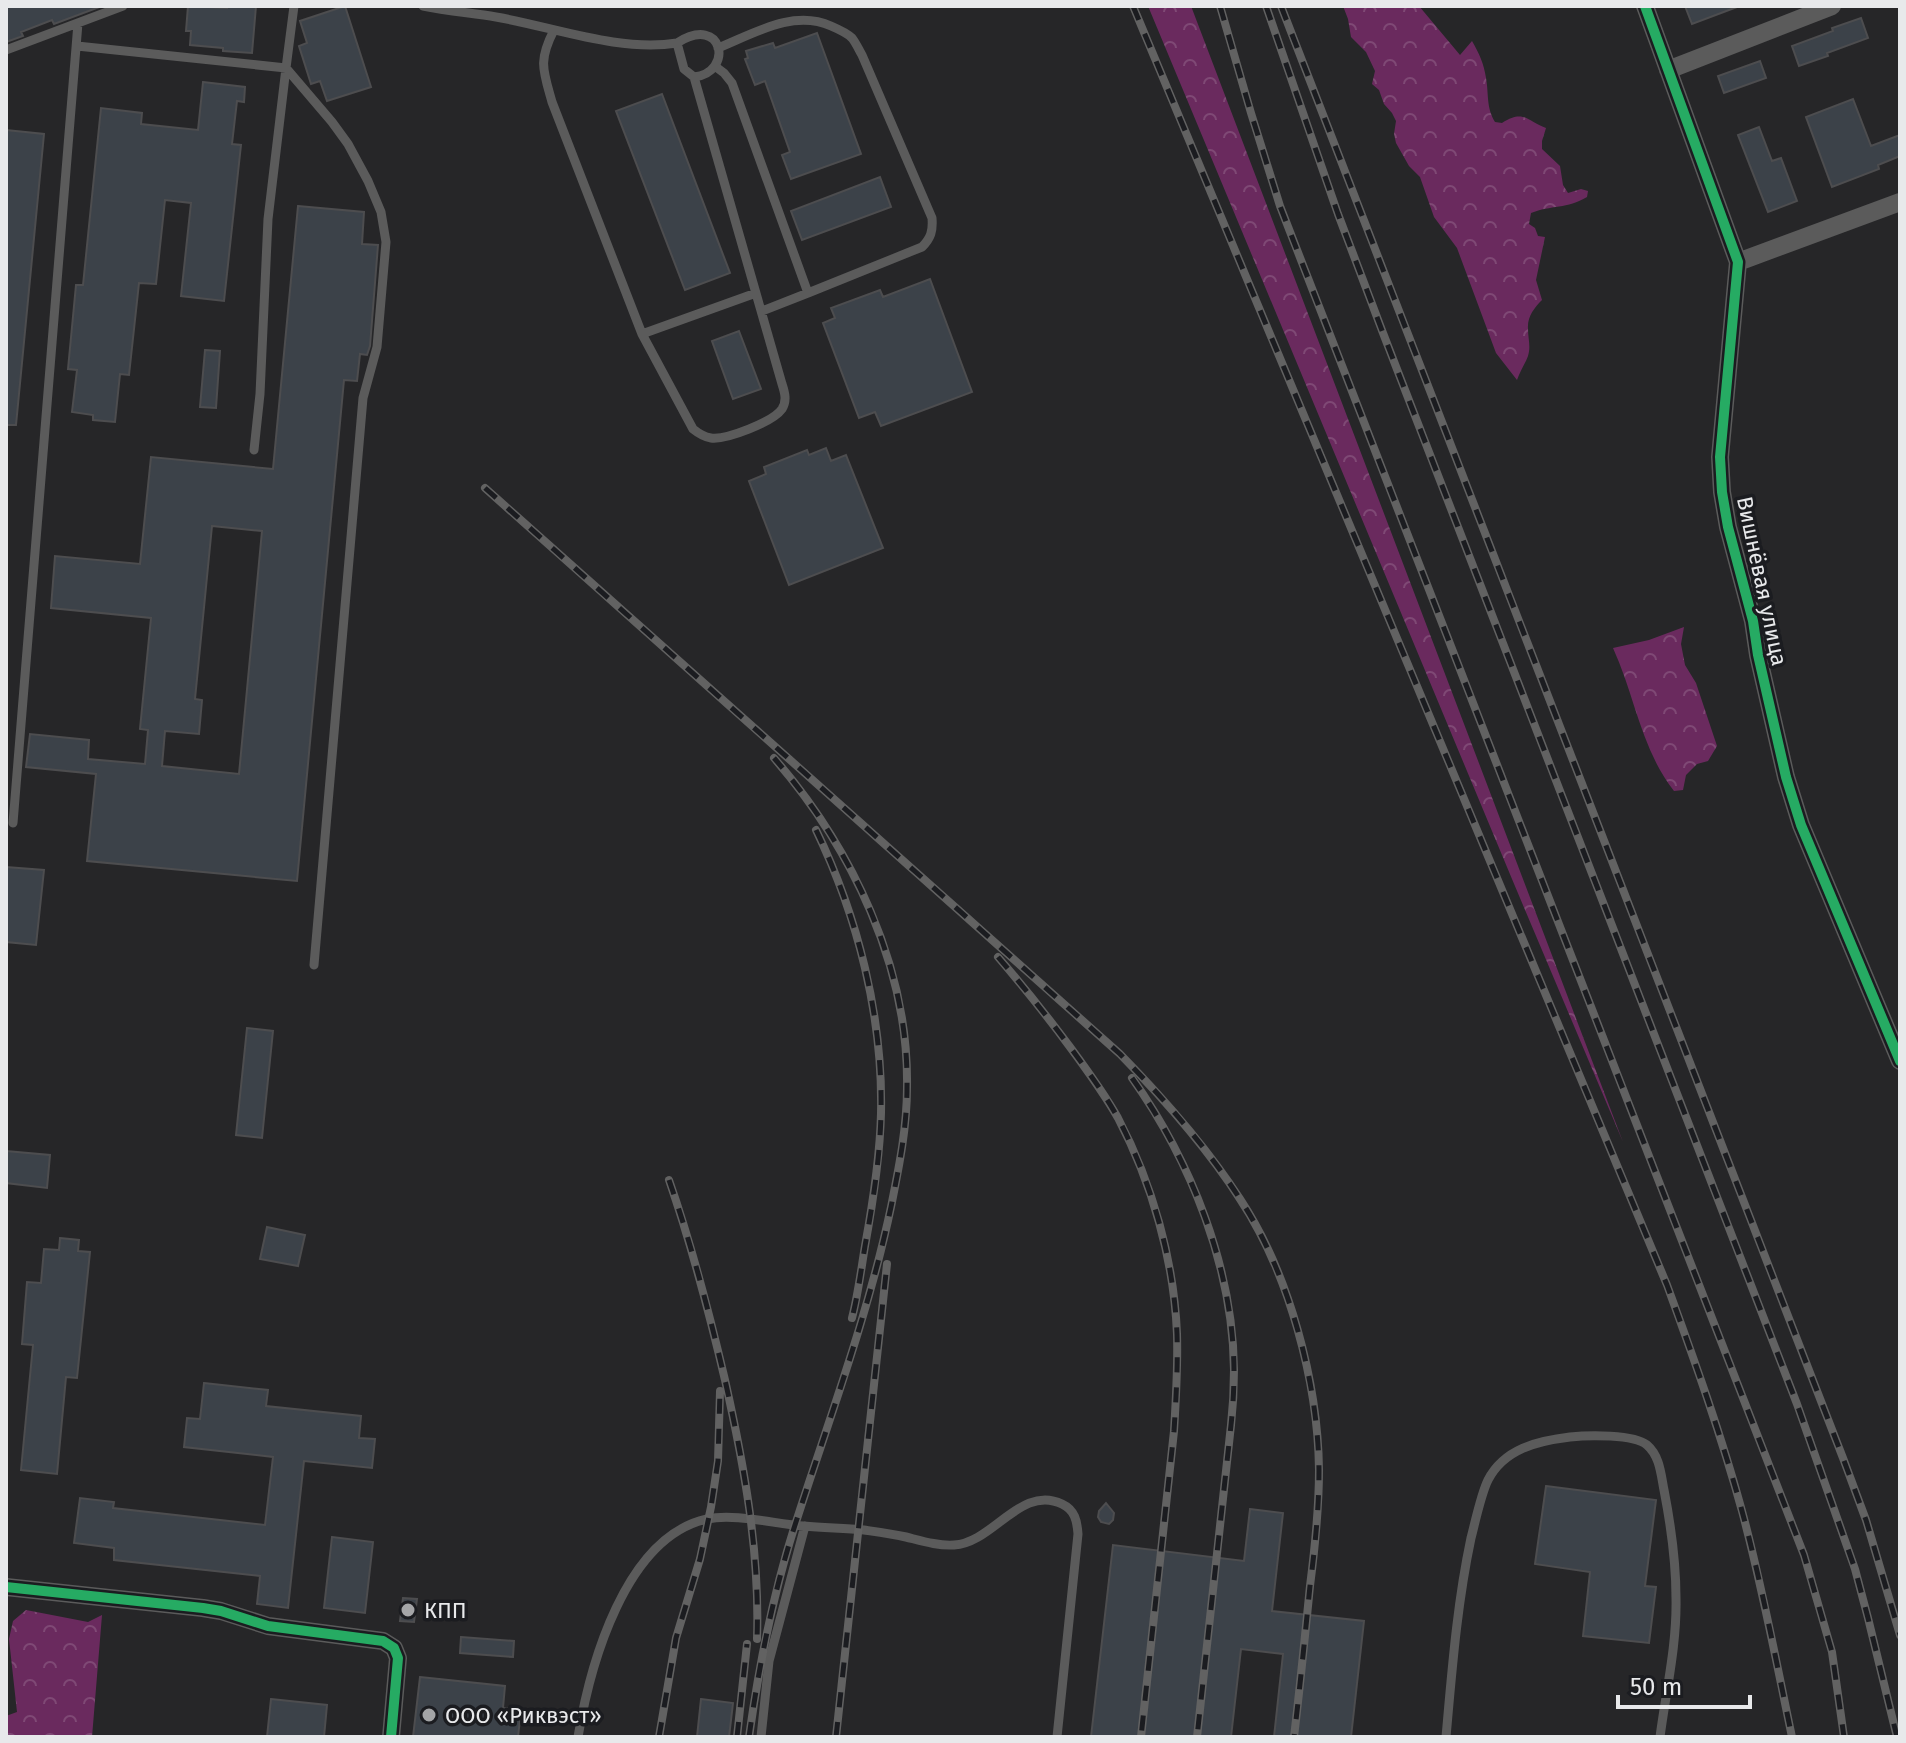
<svg xmlns="http://www.w3.org/2000/svg" width="1906" height="1743" font-family="'Fira Sans',sans-serif">
  <style>
    .forest { fill: url(#forest-crowns) }
    .building { fill: #3c4249; stroke: #4d4d4f; stroke-width: 2; fill-rule: evenodd }
    .lines { fill: none; stroke-linecap: round; stroke-linejoin: round }
    .lane { stroke: #5b5b5b; stroke-width: 9 }
    .street { stroke: #5b5b5b; stroke-width: 18 }
    .rail-casing { stroke: #626262; stroke-width: 8 }
    .rail { stroke: #1b1c20; stroke-width: 5; stroke-dasharray: 15; stroke-linecap: butt }
    .cycleway-casing { stroke: #1b1c20; stroke-width: 15 }
    .cycleway { stroke: #26ab63; stroke-width: 10 }
    .poi-dot { fill: #a4a5a7; stroke: #1b1c20; stroke-width: 3 }
    .labels { text-anchor: middle; dominant-baseline: central; stroke-width: 7; stroke-linejoin: round; paint-order: stroke }
    .street-label { font-size: 22px; fill: #e8e9eb; stroke: #1b1c20 }
    .poi-label { font-size: 22px; fill: #e8e9eb; stroke: #1b1c20; text-anchor: start }
  </style>
  <defs>
    <pattern id="forest-crowns" width="20" height="18" patternUnits="userSpaceOnUse" patternTransform="scale(2)"><rect width="20" height="18" fill="#6a2a5e"/><path d="M2 6a3 3 0 1 1 6 0M12 15a3 3 0 1 1 6 0" fill="none" stroke="#7f4975"/></pattern>
  </defs>
  <rect width="100%" height="100%" fill="#262628"/>
  <!-- forest -->
  <path class="forest" d="M1148 6H1191L1623 1142 1512 879Z
    M1343 6H1419L1460 55 1472 41C1479 53 1484 64 1486 78 1489 95 1486 107 1495 122L1502 123C1524 109 1527 121 1546 128L1542 141V149L1560 166 1563 185 1568 193 1581 189 1588 191 1587 197C1567 209 1551 205 1531 213L1529 224 1535 228 1538 236 1545 237 1536 280 1542 300C1534 308 1527 317 1528 329 1528 339 1531 346 1528 356 1525 364 1520 371 1517 380L1496 353 1457 248 1434 217 1420 177 1409 166 1396 143 1394 134 1396 121 1392 113 1384 104 1379 90 1372 84 1375 71 1366 52 1351 37 1348 19Z
    M1684 627 1681 644 1685 665 1696 683 1717 746 1708 761 1697 764 1686 775 1683 790 1674 791C1641 749 1635 696 1613 648L1649 640Z
    M26 1610 88 1622 102 1615 92 1737H6V1716L17 1712 9 1639 13 1621Z"/>
  <!-- building -->
  <path class="building" d="M6 6H102L54 24 52 20 21 32 23 36 6 42Z
    M188 6 227 8V6H256L252 53 223 51V48L190 45 191 31H186Z
    M345 6 371 87 327 101 320 81 311 84 299 46 307 43 300 21Z
    M1685 6H1737V7L1692 24Z
    M1861 18 1868 38 1827 53 1828 56 1799 66 1792 46 1833 31 1832 28Z
    M817 33 861 154 791 179 782 155 790 152 765 81 755 85 745 59 748 58 746 51 773 43 775 48Z
    M1760 61 1766 78 1724 93 1718 76Z
    M203 82 245 87 244 102 237 101 232 144 241 145 224 301 181 296 191 203 165 200 156 284 139 283 129 375 120 374 115 422 93 420V415L72 412 77 370 68 369 76 285H83L101 108 142 113 141 124 198 130Z
    M662 94 730 273 685 290 616 111Z
    M1853 99 1871 146 1900 135V156L1878 165 1879 169 1832 187 1806 117Z
    M1759 127 1772 161 1781 158 1797 201 1768 212 1738 135Z
    M6 130 44 134 16 425H6Z
    M880 177 891 207 802 240 791 211Z
    M298 206 364 212 362 244 378 245 370 346 367 355 360 354 357 381 344 380 297 881 87 861 96 774 26 767 30 734 89 740 88 759 145 764 148 730 140 729 151 618 51 608 55 556 140 564 151 457 273 469ZM212 526 262 531 239 774 162 766 165 731 199 734 202 700 195 699Z
    M930 279 972 392 881 426 875 412 859 418 823 323 835 318 831 308 880 290 883 297Z
    M739 331 761 389 733 399 712 341Z
    M205 350 220 351 216 408 200 407Z
    M826 448 831 461 846 455 883 548 789 585 749 481 766 474 764 467 807 450 809 455Z
    M6 867 44 870 36 945 6 942Z
    M247 1028 273 1031 262 1138 236 1135Z
    M6 1151 50 1155 47 1188 6 1183Z
    M267 1227 305 1235 298 1266 260 1259Z
    M60 1238 79 1240 78 1251 90 1252 77 1378 66 1377 57 1474 21 1470 33 1345 22 1344 27 1282 41 1283 44 1249 59 1250Z
    M204 1383 268 1390 266 1406 361 1416 359 1438 375 1439 372 1468 304 1461 288 1608 257 1604 260 1576 114 1560V1548L74 1543 80 1498 114 1502 113 1508 265 1525 273 1457 184 1447 187 1418 200 1419Z
    M1546 1486 1656 1500 1645 1586 1656 1587 1649 1643 1583 1636 1590 1572 1535 1564Z
    M1106 1503 1114 1513 1113 1520 1109 1524 1101 1522 1098 1517 1099 1511Z
    M1250 1509 1283 1513 1272 1611 1364 1621 1351 1737H1274L1283 1654 1241 1649 1231 1737H1091L1113 1545 1244 1561Z
    M332 1537 373 1542 365 1613 324 1608Z
    M403 1598 417 1599 414 1622 400 1621Z
    M461 1637 514 1641 513 1657 460 1653Z
    M420 1677 505 1686 503 1708 521 1710 518 1737H413Z
    M271 1699 327 1705 324 1737H267Z
    M701 1699 733 1703 729 1737H697Z"/>
  <g class="lines">
    <!-- lane -->
    <path class="lane" d="M294 6 286 68 332 122 348 144 368 181 381 212 386 242 377 347 363 398 314 965
      M423 6C447 11 472 13 496 17 554 27 618 52 677 43L684 69 694 77 782 384C785 393 787 401 782 409 773 422 726 440 711 438 704 437 698 433 693 429L642 334 552 102C543 70 538 61 554 30
      M677 43C724 13 734 73 694 77
      M77 46 286 68 268 219 260 394 254 450
      M718 48C753 34 793 9 831 26 838 29 847 33 852 38 856 43 859 50 862 55L932 218C933 231 931 238 922 247L808 293
      M6 50 123 6
      M716 67 724 73 732 83 808 293 762 311
      M642 334 756 293
      M13 823 78 23
      M578 1737C590 1665 625 1537 707 1519 735 1513 775 1524 804 1526 824 1528 844 1528 864 1530 878 1532 893 1534 906 1537 922 1541 938 1546 954 1545 993 1543 1021 1484 1062 1504 1075 1510 1077 1521 1078 1534L1057 1737
      M761 1737 769 1661 805 1526
      M1446 1737C1452 1670 1457 1604 1471 1538 1475 1523 1481 1494 1488 1480 1504 1449 1537 1441 1570 1437 1588 1435 1634 1434 1647 1445 1660 1456 1661 1475 1664 1490 1671 1526 1676 1561 1676 1598 1677 1645 1666 1691 1660 1737"/>
    <!-- street -->
    <path class="street" d="M1645 6 1738 262 1720 457 1722 492 1728 527 1753 621 1758 655 1786 777 1801 825 1900 1061
      M1668 70 1832 6
      M1738 262 1900 202
      M6 1587 203 1608 221 1611 268 1626 383 1641 394 1648 398 1658 391 1737"/>
    <!-- rail casing -->
    <g class="rail-casing">
      <path id="rail" d="M1133 6 1667 1285C1694 1359 1721 1434 1742 1511 1762 1585 1776 1661 1792 1737
        M1220 6 1251 113 1280 206 1804 1555 1832 1652 1844 1737
        M1266 6 1338 214 1383 333 1797 1404 1855 1569 1868 1618 1897 1737
        M1281 6 1843 1458 1866 1520 1900 1635
        M485 488 1120 1054C1164 1099 1206 1146 1240 1199 1289 1273 1318 1382 1319 1470 1319 1509 1315 1547 1310 1586 1305 1636 1300 1687 1294 1737
        M816 830C858 917 883 1017 881 1113 880 1158 873 1202 865 1246 861 1270 858 1295 852 1318
        M998 957C1023 986 1047 1016 1070 1047 1087 1070 1104 1093 1118 1118 1152 1183 1174 1260 1177 1334 1178 1366 1176 1399 1174 1431L1141 1737
        M1132 1078C1191 1161 1233 1267 1234 1370 1234 1388 1233 1407 1231 1425L1197 1737
        M669 1180C692 1246 709 1312 725 1380 744 1465 760 1552 757 1639
        M659 1737 676 1638 700 1559 711 1507 718 1461 720 1391
        M737 1737 747 1644
        M749 1737C759 1665 773 1594 795 1525 829 1419 868 1316 891 1207 899 1167 907 1128 907 1087 909 967 852 848 774 758
        M836 1737 887 1264"/>
    </g>
    <!-- rail -->
    <use href="#rail" class="rail"/>
    <!-- cycleway casing -->
    <g class="cycleway-casing">
      <path id="cycleway" d="M1645 6 1738 262 1720 457 1722 492 1728 527 1753 621 1758 655 1786 777 1801 825 1900 1061
        M6 1587 203 1608 221 1611 268 1626 383 1641 394 1648 398 1658 391 1737"/>
    </g>
    <!-- cycleway -->
    <use href="#cycleway" class="cycleway"/>
  </g>
  <!-- markers -->
  <g class="poi-dot">
    <circle cx="408" cy="1610" r="8"/>
    <circle cx="429" cy="1715" r="8"/>
  </g>
  <g class="labels">
    <!-- street labels -->
    <g class="street-label">
      <text transform="translate(1762 581) rotate(78)">Вишнёвая улица</text>
    </g>
    <!-- poi labels -->
    <g class="poi-label">
      <text x="424" y="1610">КПП</text>
      <text x="445" y="1715">ООО «Риквэст»</text>
    </g>
  </g>
  <!-- border -->
  <rect width="1906" height="1743" fill="none" stroke="#e8e9eb" stroke-width="16"/>
  <!-- scale -->
  <path d="M1618 1695v12h132v-12" fill="none" stroke="#e8e9eb" stroke-width="4"/>
  <text x="1630" y="1695" font-size="24" fill="#e8e9eb" stroke="#1b1c20" stroke-width="6" paint-order="stroke">50 m</text>
</svg>
